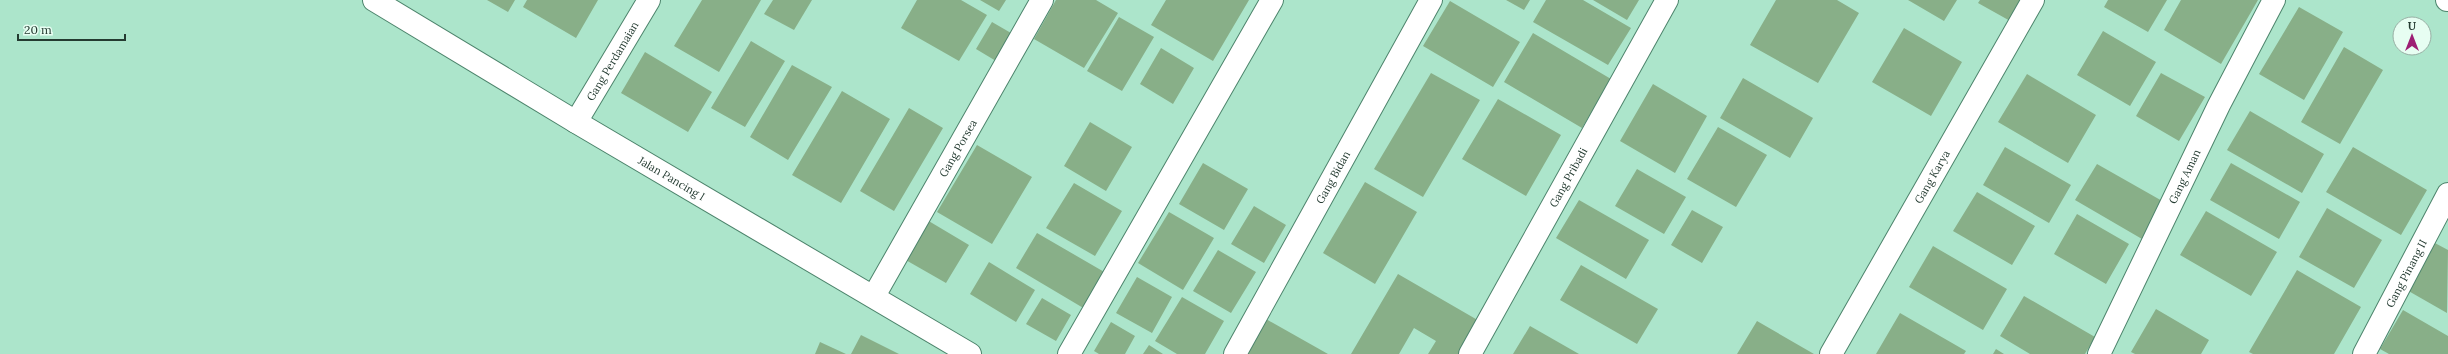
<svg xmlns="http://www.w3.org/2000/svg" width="2448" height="354" font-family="Lora,serif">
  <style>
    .building { fill: #88af88 }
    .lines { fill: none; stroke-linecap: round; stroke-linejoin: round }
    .minor-casing { stroke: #4d846c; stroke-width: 24 }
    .major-casing { stroke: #4d846c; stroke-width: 24 }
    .minor { stroke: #fff; stroke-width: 22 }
    .major { stroke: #fff; stroke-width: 22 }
    .labels { text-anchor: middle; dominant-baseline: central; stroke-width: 3.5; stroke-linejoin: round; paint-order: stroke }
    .street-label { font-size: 11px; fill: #243b31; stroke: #e7fef2 }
  </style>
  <rect width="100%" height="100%" fill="#ace5cb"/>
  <!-- building -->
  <path class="building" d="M487 0H515L508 12Z
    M527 0H598L576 38 523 7Z
    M702 0H761L719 72 674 46Z
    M773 0H812L794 30 764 14Z
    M917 0H961L987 15 959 61 901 28Z
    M980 0H1006L999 11Z
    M1056 0H1096L1118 13 1084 68 1034 39Z
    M1166 0H1249L1213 61 1151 25Z
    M1506 0H1530L1524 10Z
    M1546 0H1583L1631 28 1608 65 1533 22Z
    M1593 0H1639L1627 20Z
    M1776 0H1837L1859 13 1818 83 1750 45Z
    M1908 0H1957L1944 21Z
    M1980 0H2025L2012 22 1978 3Z
    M2108 0H2167L2148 32 2104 7Z
    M2181 0H2258L2221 64 2164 30Z
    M1450 1 1520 42 1493 87 1423 46Z
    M2299 7 2343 32 2304 100 2259 74Z
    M1119 17 1154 37 1122 91 1087 71Z
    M992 22 1011 33 996 61 976 49Z
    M1904 28 1962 62 1931 116 1872 82Z
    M2103 31 2156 62 2130 106 2077 75Z
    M1533 33 1611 79 1582 128 1504 82Z
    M751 41 785 61 745 127 711 108Z
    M2344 47 2383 70 2340 144 2301 122Z
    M1161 48 1194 68 1173 104 1140 84Z
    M645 52 712 92 688 132 621 93Z
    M792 65 832 87 788 160 750 137Z
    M1431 73 1480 100 1423 197 1374 169Z
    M2161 73 2205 97 2179 141 2136 116Z
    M2027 74 2096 115 2068 163 1998 122Z
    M1743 78 1813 118 1790 158 1720 118Z
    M1653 84 1707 116 1675 173 1620 141Z
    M842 91 890 119 841 203 792 175Z
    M1498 99 1561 135 1526 196 1462 159Z
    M909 108 943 128 894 211 860 191Z
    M2250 111 2324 154 2302 193 2227 150Z
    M1090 122 1132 147 1106 191 1064 166Z
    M1718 127 1767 155 1736 207 1687 179Z
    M977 145 1032 177 992 244 937 212Z
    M2005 147 2071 185 2049 223 1983 185Z
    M2353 147 2427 190 2401 235 2326 192Z
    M1203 163 1248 189 1224 230 1179 204Z
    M2231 163 2300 202 2279 239 2210 200Z
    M2097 164 2164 202 2142 239 2075 200Z
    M1637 169 1686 197 1664 234 1615 206Z
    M1365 182 1417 212 1375 284 1323 253Z
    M1074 183 1122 211 1095 256 1046 228Z
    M1977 192 2035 226 2012 265 1953 231Z
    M1579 200 1649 240 1626 279 1556 238Z
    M1254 206 1286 225 1264 263 1231 244Z
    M2327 208 2382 240 2354 288 2299 257Z
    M1692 210 1723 227 1702 263 1671 245Z
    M2206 211 2277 252 2251 296 2180 255Z
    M1169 212 1214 238 1183 290 1138 263Z
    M2077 214 2129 244 2106 284 2054 254Z
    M927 220 969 245 946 283 904 259Z
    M1037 233 1106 273 1085 309 1016 268Z
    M2433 242 2448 250 2447 313 2405 289Z
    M1933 246 2007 289 1983 330 1909 287Z
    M1218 250 1256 272 1231 313 1193 291Z
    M989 262 1035 290 1016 322 970 294Z
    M1581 265 1658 309 1637 344 1560 300Z
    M2297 270 2361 307 2334 354H2253L2249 352Z
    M1398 274 1481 322 1462 354H1428L1436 341 1414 328 1399 354H1351Z
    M1137 277 1172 297 1152 333 1116 313Z
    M2024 296 2095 337 2085 354H2030L2000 336Z
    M1182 297 1224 321 1205 354H1177L1155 341Z
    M1042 298 1071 315 1056 341 1026 324Z
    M2156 309 2209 340 2201 354H2135L2131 352Z
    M2403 310 2448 336V354H2389L2380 349Z
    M1900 313 1966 351 1964 354H1876Z
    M1266 319 1328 354H1245Z
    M1757 321 1814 354H1737Z
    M1111 322 1135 336 1125 354H1099L1094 351Z
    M1530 326 1579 354H1513Z
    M861 335 899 354H851Z
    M820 342 846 354H815Z
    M1149 345 1163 354H1143Z
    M1996 349 2004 354H1993Z"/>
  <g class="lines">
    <!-- minor casing -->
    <g class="minor-casing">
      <g id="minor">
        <path d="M2447 0H2448"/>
        <path id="s1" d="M576 122 649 0"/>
        <path id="s2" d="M874 296 1042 0"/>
        <path d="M1069 354 1272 0"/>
        <path id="s3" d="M1235 354 1431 0"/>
        <path id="s4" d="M1470 354 1667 0"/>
        <path id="s5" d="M1831 354 2033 0"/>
        <path id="s6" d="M2099 354 2219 105 2274 0"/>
        <path id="s7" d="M2364 354 2448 194"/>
      </g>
    </g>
    <!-- major casing -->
    <g class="major-casing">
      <g id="major">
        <path id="s8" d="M374 0 576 122 970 354"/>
      </g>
    </g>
    <!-- minor -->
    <use href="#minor" class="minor"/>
    <!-- major -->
    <use href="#major" class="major"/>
  </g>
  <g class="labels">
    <!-- street labels -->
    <g class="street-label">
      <text stroke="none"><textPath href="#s1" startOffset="71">Gang Perdamaian</textPath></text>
      <text stroke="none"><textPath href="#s2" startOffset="170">Gang Porsea</textPath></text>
      <text stroke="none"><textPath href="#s6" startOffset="197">Gang Aman</textPath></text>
      <text stroke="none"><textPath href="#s3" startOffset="202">Gang Bidan</textPath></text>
      <text stroke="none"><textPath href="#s4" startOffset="202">Gang Pribadi</textPath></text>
      <text stroke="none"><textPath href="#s5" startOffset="204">Gang Karya</textPath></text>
      <text stroke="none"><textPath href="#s8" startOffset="347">Jalan Pancing I</textPath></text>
      <text stroke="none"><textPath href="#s7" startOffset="91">Gang Pinang II</textPath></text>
    </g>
  </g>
  <!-- north arrow -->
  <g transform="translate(2412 36)"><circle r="19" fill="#e7fef2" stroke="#99b0a5"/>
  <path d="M0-3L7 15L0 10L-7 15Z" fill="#9d1f74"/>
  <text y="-6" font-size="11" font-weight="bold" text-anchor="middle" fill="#243b31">U</text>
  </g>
  <!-- scale -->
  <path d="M18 34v6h107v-6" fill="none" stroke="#243b31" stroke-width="2"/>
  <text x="24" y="34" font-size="12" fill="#243b31" stroke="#e7fef2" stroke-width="3" paint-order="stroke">20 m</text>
</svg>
